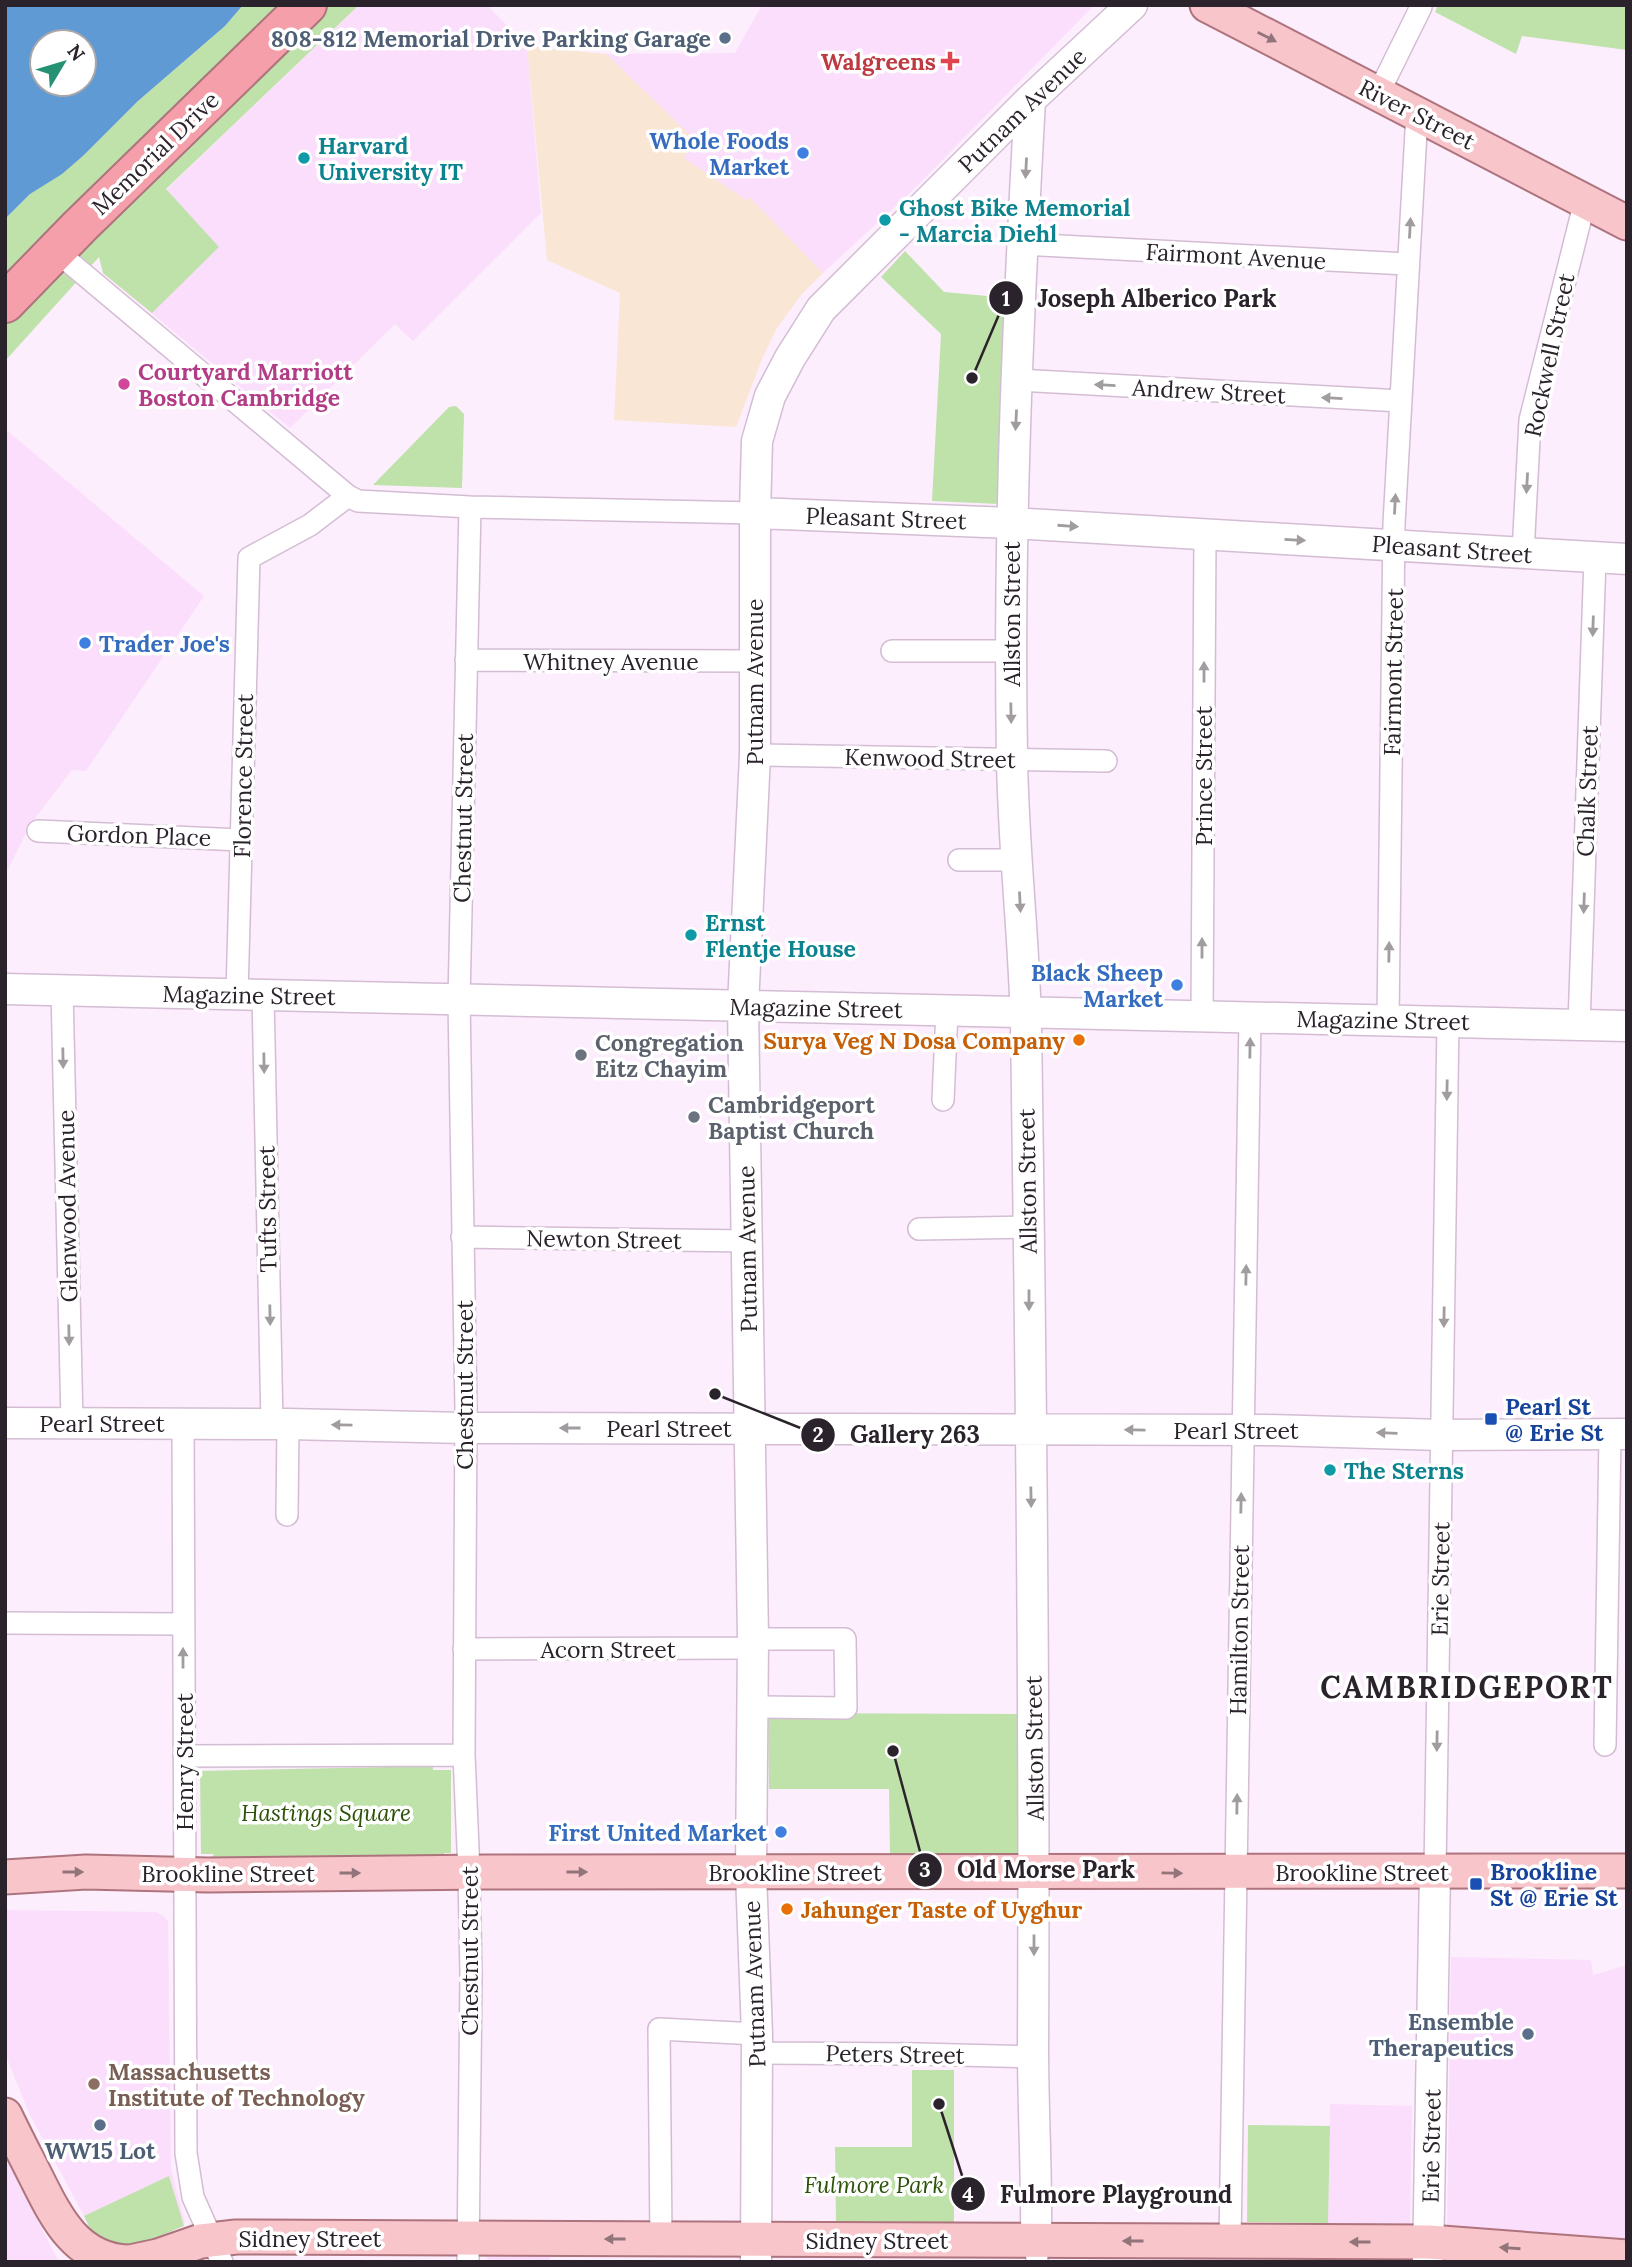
<svg xmlns="http://www.w3.org/2000/svg" width="1632" height="2267" font-family="Lora,serif">
  <style>
    .built { fill: #fbdefb }
    .industrial { fill: #f9e6d5 }
    .green { fill: #bee2aa }
    .water { fill: #609ad4; fill-rule: evenodd }
    .lines { fill: none; stroke-linecap: round; stroke-linejoin: round }
    .street-casing { stroke: #d4bdd4; stroke-width: 24 }
    .secondary-casing { stroke: #d4bdd4; stroke-width: 33 }
    .primary-casing { stroke: #ae747d; stroke-width: 37 }
    .highway-casing { stroke: #ae747d; stroke-width: 42 }
    .street { stroke: #fff; stroke-width: 21 }
    .secondary { stroke: #fff; stroke-width: 30 }
    .primary { stroke: #f8c5cb; stroke-width: 33 }
    .highway { stroke: #f49fa9; stroke-width: 38 }
    .oneway { fill: #92747b }
    .oneway2 { fill: #a09ca0 }
    .service-dot { fill: #5c6f8a; stroke: #fff; stroke-width: 2.5 }
    .health-dot { fill: #e0444e; stroke: #fff; stroke-width: 2.5 }
    .shop-dot { fill: #3f7fe0; stroke: #fff; stroke-width: 2.5 }
    .culture-dot { fill: #0f9aa8; stroke: #fff; stroke-width: 2.5 }
    .hotel-dot { fill: #d1479c; stroke: #fff; stroke-width: 2.5 }
    .food-dot { fill: #e8710a; stroke: #fff; stroke-width: 2.5 }
    .worship-dot { fill: #6b7280; stroke: #fff; stroke-width: 2.5 }
    .transit-dot { fill: #1a4fb4; stroke: #fff; stroke-width: 2.5 }
    .education-dot { fill: #8d6e63; stroke: #fff; stroke-width: 2.5 }
    .labels { text-anchor: middle; dominant-baseline: central; stroke-width: 7; stroke-linejoin: round; paint-order: stroke }
    .service-label { font-size: 23px; font-weight: bold; fill: #4e5e75; stroke: #fff; text-anchor: end }
    .health-label { font-size: 23px; font-weight: bold; fill: #be3a42; stroke: #fff; text-anchor: end }
    .street-label { font-size: 23px; fill: #2b232b; stroke: #fff }
    .shop-label { font-size: 23px; font-weight: bold; fill: #366cbe; stroke: #fff; text-anchor: end }
    .culture-label { font-size: 23px; font-weight: bold; fill: #0d838f; stroke: #fff; text-anchor: start }
    .hotel-label { font-size: 23px; font-weight: bold; fill: #b23c85; stroke: #fff; text-anchor: start }
    .food-label { font-size: 23px; font-weight: bold; fill: #c56008; stroke: #fff; text-anchor: end }
    .worship-label { font-size: 23px; font-weight: bold; fill: #5b616d; stroke: #fff; text-anchor: start }
    .transit-label { font-size: 23px; font-weight: bold; fill: #164399; stroke: #fff; text-anchor: start }
    .park-label { font-size: 23px; font-style: italic; fill: #2b5206; stroke: #fff }
    .education-label { font-size: 23px; font-weight: bold; fill: #785e54; stroke: #fff; text-anchor: start }
    .district-label { font-size: 30px; font-weight: bold; letter-spacing: 2px; fill: #2b232b; stroke: #fff }
    .leader { fill: none; stroke: #2b232b; stroke-width: 2.5 }
    .callout-dot { fill: #2b232b; stroke: #fff; stroke-width: 2.5 }
    .mark-label { font-size: 21px; text-anchor: middle; font-weight: bold; fill: #fff }
    .callout-label { font-size: 24px; text-anchor: middle; font-weight: bold; fill: #2b232b; stroke: #fff; stroke-width: 7; stroke-linejoin: round; paint-order: stroke }
  </style>
  <rect width="100%" height="100%" fill="#fceefc"/>
  <!-- built -->
  <path class="built" d="M359 5H487L527 46 541 213 413 341 395 324 290 428 103 273 166 190Z
    M762 5H1094L915 188 823 273 750 198 746 200 683 158 693 138 606 54 735 53Z
    M5 429 204 596 86 771 72 770 30 825 5 875Z
    M5 1910 156 1912 165 1917 168 1922 171 2169 185 2223 140 2240 99 2234 84 2216 30 2115 5 2054Z
    M1451 1957 1591 1960 1593 1975 1627 1965V2243L1447 2229Z
    M1330 2104 1412 2106 1410 2225 1328 2223Z
    M5 2157 59 2262H5Z
    M1184 2254 1408 2260V2262H1184Z
    M487 2256H550V2262H487Z"/>
  <!-- industrial -->
  <path class="industrial" d="M527 46 606 54 694 139 684 158 746 200 750 198 823 273 801 295 777 328 762 359 736 427 614 420 620 293 547 260Z"/>
  <!-- green -->
  <path class="green" d="M243 5H359L166 189 219 247 152 313 103 273 99 257 5 361V219L30 194 84 155 138 101 225 26Z
    M1438 5H1627V50L1522 36 1516 54 1435 12Z
    M905 251 944 292 1009 298 999 504 932 501 941 334 881 277Z
    M456 406 464 414 462 488 373 485 449 407Z
    M768 1713 1017 1714V1856L890 1855 889 1789H769Z
    M433 1766V1770H451V1853H444V1857H212L214 1854H201L200 1771Z
    M912 2070H954V2223H836L835 2147H912Z
    M1248 2125 1330 2126 1328 2223 1247 2222Z
    M169 2176 184 2226C158 2236 120 2259 95 2235 90 2230 87 2222 84 2216Z"/>
  <!-- water -->
  <path class="water" d="M5 5H243L225 26 138 101 84 155 62 174 30 194 5 219ZM42 42H84V84H42Z"/>
  <g class="lines">
    <!-- street casing -->
    <g class="street-casing">
      <path id="street" d="M1378 94 1421 7
        M1022 244 1407 264
        M56 251 348 496 358 501 470 507 755 513
        M1018 380 1401 401
        M1523 553 1530 420 1585 201
        M892 651H1010
        M466 660 755 661
        M755 755 1106 761
        M38 831 241 840
        M959 860H1018
        M62 990 72 1422
        M237 994 249 558 310 525 348 496
        M263 995 272 1424
        M1202 1016 1205 536
        M1388 1021 1394 524 1417 114
        M1579 1025 1595 558
        M943 1100 947 1011
        M919 1229 1028 1227
        M462 1237 747 1241
        M183 1424 186 2153 193 2197 222 2262
        M287 1515 288 1424
        M5 1623 183 1624
        M464 1649 753 1648
        M752 1707 846 1708 845 1639H753
        M1605 1745 1610 1435
        M184 1756 464 1755
        M1435 1872 1448 1022
        M756 2053 918 2054 1033 2057
        M661 2239 659 2029 757 2034
        M1036 2241 1037 2262
        M1230 2242 1250 1018
        M468 2262 471 1975 469 1872 464 1755 466 1410 459 1000 470 507"/>
    </g>
    <!-- secondary casing -->
    <g class="secondary-casing">
      <path id="secondary" d="M1030 100C1018 318 1008 537 1012 756 1013 846 1024 935 1026 1025 1031 1365 1035 1706 1033 2047 1033 2111 1037 2176 1036 2241
        M755 513 1011 523 1627 559
        M5 989 1627 1026
        M5 1423 288 1424 465 1428 1267 1430 1442 1435 1627 1434
        M756 2262 757 2034 751 1873 753 1639 743 1006 755 755V513L757 441 770 396 790 358 821 309 1030 100 1132 5
        M1428 2262 1435 1872"/>
    </g>
    <!-- primary casing -->
    <g class="primary-casing">
      <path id="primary" d="M1207 5 1627 223
        M5 1877 86 1872 208 1875 487 1872 1627 1871
        M5 2115C15 2136 26 2157 37 2179 57 2219 77 2260 128 2262
        M130 2262 158 2256 201 2241 236 2237 1429 2242 1627 2257"/>
    </g>
    <!-- highway casing -->
    <g class="highway-casing">
      <path id="highway" d="M5 303 80 226 307 5"/>
    </g>
    <!-- street -->
    <use href="#street" class="street"/>
    <!-- secondary -->
    <use href="#secondary" class="secondary"/>
    <!-- primary -->
    <use href="#primary" class="primary"/>
    <!-- highway -->
    <use href="#highway" class="highway"/>
  </g>
  <!-- one-way arrows -->
  <defs><path id="oneway-solid" d="M-6-.8H1V-3.2L6.5 0L1 3.2V.8H-6Z" transform="scale(1.75)"/></defs>
  <g class="oneway">
    <use href="#oneway-solid" transform="translate(1267 37) rotate(27)"/>
    <use href="#oneway-solid" transform="translate(73 1872)"/>
    <use href="#oneway-solid" transform="translate(577 1872)"/>
    <use href="#oneway-solid" transform="translate(350 1873)"/>
    <use href="#oneway-solid" transform="translate(1172 1873) rotate(1)"/>
    <use href="#oneway-solid" transform="translate(615 2239) rotate(-180)"/>
    <use href="#oneway-solid" transform="translate(1133 2241) rotate(-180)"/>
    <use href="#oneway-solid" transform="translate(1360 2242) rotate(-180)"/>
    <use href="#oneway-solid" transform="translate(1510 2248) rotate(-176)"/>
  </g>
  <g class="oneway2">
    <use href="#oneway-solid" transform="translate(1026 168) rotate(93)"/>
    <use href="#oneway-solid" transform="translate(1410 228) rotate(-87)"/>
    <use href="#oneway-solid" transform="translate(1105 385) rotate(-177)"/>
    <use href="#oneway-solid" transform="translate(1332 398) rotate(-177)"/>
    <use href="#oneway-solid" transform="translate(1016 420) rotate(93)"/>
    <use href="#oneway-solid" transform="translate(1527 483) rotate(93)"/>
    <use href="#oneway-solid" transform="translate(1395 504) rotate(-87)"/>
    <use href="#oneway-solid" transform="translate(1068 526) rotate(4)"/>
    <use href="#oneway-solid" transform="translate(1295 540) rotate(3)"/>
    <use href="#oneway-solid" transform="translate(1593 626) rotate(92)"/>
    <use href="#oneway-solid" transform="translate(1204 672) rotate(-90)"/>
    <use href="#oneway-solid" transform="translate(1011 713) rotate(89)"/>
    <use href="#oneway-solid" transform="translate(1020 902) rotate(87)"/>
    <use href="#oneway-solid" transform="translate(1584 903) rotate(92)"/>
    <use href="#oneway-solid" transform="translate(1202 948) rotate(-90)"/>
    <use href="#oneway-solid" transform="translate(1389 952) rotate(-89)"/>
    <use href="#oneway-solid" transform="translate(1250 1048) rotate(-89)"/>
    <use href="#oneway-solid" transform="translate(63 1058) rotate(89)"/>
    <use href="#oneway-solid" transform="translate(264 1063) rotate(89)"/>
    <use href="#oneway-solid" transform="translate(1447 1090) rotate(91)"/>
    <use href="#oneway-solid" transform="translate(1246 1275) rotate(-89)"/>
    <use href="#oneway-solid" transform="translate(1029 1300) rotate(90)"/>
    <use href="#oneway-solid" transform="translate(270 1315) rotate(89)"/>
    <use href="#oneway-solid" transform="translate(1444 1317) rotate(91)"/>
    <use href="#oneway-solid" transform="translate(69 1335) rotate(89)"/>
    <use href="#oneway-solid" transform="translate(342 1425) rotate(-179)"/>
    <use href="#oneway-solid" transform="translate(570 1428) rotate(-180)"/>
    <use href="#oneway-solid" transform="translate(1135 1430) rotate(-179)"/>
    <use href="#oneway-solid" transform="translate(1387 1433) rotate(-178)"/>
    <use href="#oneway-solid" transform="translate(1031 1497) rotate(89)"/>
    <use href="#oneway-solid" transform="translate(1241 1503) rotate(-89)"/>
    <use href="#oneway-solid" transform="translate(183 1658) rotate(-90)"/>
    <use href="#oneway-solid" transform="translate(1437 1741) rotate(91)"/>
    <use href="#oneway-solid" transform="translate(1237 1804) rotate(-89)"/>
    <use href="#oneway-solid" transform="translate(1034 1945) rotate(90)"/>
  </g>
  <!-- markers -->
  <g class="service-dot">
    <circle cx="725" cy="38" r="7"/>
    <circle cx="1528" cy="2034" r="7"/>
    <circle cx="100" cy="2125" r="7"/>
  </g>
  <path class="health-dot" d="M946.5 50.5h7v7h7v7h-7v7h-7v-7h-7v-7h7z"/>
  <g class="shop-dot">
    <circle cx="803" cy="153" r="7"/>
    <circle cx="85" cy="643" r="7"/>
    <circle cx="1177" cy="985" r="7"/>
    <circle cx="781" cy="1832" r="7"/>
  </g>
  <g class="culture-dot">
    <circle cx="304" cy="158" r="7"/>
    <circle cx="885" cy="220" r="7"/>
    <circle cx="691" cy="935" r="7"/>
    <circle cx="1330" cy="1470" r="7"/>
  </g>
  <circle class="hotel-dot" cx="124" cy="384" r="7"/>
  <g class="food-dot">
    <circle cx="1079" cy="1040" r="7"/>
    <circle cx="787" cy="1909" r="7"/>
  </g>
  <g class="worship-dot">
    <circle cx="581" cy="1055" r="7"/>
    <circle cx="694" cy="1117" r="7"/>
  </g>
  <g class="transit-dot">
    <rect x="1484" y="1412" width="14" height="14" rx="3.5"/>
    <rect x="1469" y="1877" width="14" height="14" rx="3.5"/>
  </g>
  <circle class="education-dot" cx="94" cy="2084" r="7"/>
  <g class="labels">
    <!-- service labels -->
    <g class="service-label">
      <text x="711" y="38">808-812 Memorial Drive Parking Garage</text>
      <text x="1514" y="2021">Ensemble<tspan x="1514" dy="26">Therapeutics</tspan></text>
      <text x="100" y="2150" text-anchor="middle">WW15 Lot</text>
    </g>
    <!-- health labels -->
    <g class="health-label">
      <text x="936" y="61">Walgreens</text>
    </g>
    <!-- street labels -->
    <g class="street-label">
      <text transform="translate(1022 110) rotate(-44)">Putnam Avenue</text>
      <text transform="translate(1417 114) rotate(27)">River Street</text>
      <text transform="translate(155 153) rotate(-44)">Memorial Drive</text>
      <text transform="translate(1236 256) rotate(3)">Fairmont Avenue</text>
      <text transform="translate(1549 355) rotate(-78)">Rockwell Street</text>
      <text transform="translate(1209 391) rotate(3)">Andrew Street</text>
      <text transform="translate(886 518) rotate(2)">Pleasant Street</text>
      <text transform="translate(1452 549) rotate(4)">Pleasant Street</text>
      <text transform="translate(1011 614) rotate(-90)">Allston Street</text>
      <text x="611" y="661">Whitney Avenue</text>
      <text transform="translate(1393 672) rotate(-89)">Fairmont Street</text>
      <text transform="translate(754 682) rotate(-90)">Putnam Avenue</text>
      <text transform="translate(930 758) rotate(1)">Kenwood Street</text>
      <text transform="translate(243 776) rotate(-89)">Florence Street</text>
      <text transform="translate(1203 776) rotate(-90)">Prince Street</text>
      <text transform="translate(1587 791) rotate(-88)">Chalk Street</text>
      <text transform="translate(463 818) rotate(-89)">Chestnut Street</text>
      <text transform="translate(139 835) rotate(2)">Gordon Place</text>
      <text transform="translate(249 995) rotate(1)">Magazine Street</text>
      <text transform="translate(816 1008) rotate(1)">Magazine Street</text>
      <text transform="translate(1383 1020) rotate(1)">Magazine Street</text>
      <text transform="translate(1027 1181) rotate(-91)">Allston Street</text>
      <text transform="translate(67 1206) rotate(-91)">Glenwood Avenue</text>
      <text transform="translate(267 1209) rotate(-91)">Tufts Street</text>
      <text transform="translate(604 1239) rotate(1)">Newton Street</text>
      <text transform="translate(747 1249) rotate(-91)">Putnam Avenue</text>
      <text transform="translate(464 1385) rotate(-90)">Chestnut Street</text>
      <text x="102" y="1423">Pearl Street</text>
      <text x="669" y="1428">Pearl Street</text>
      <text x="1236" y="1430">Pearl Street</text>
      <text transform="translate(1440 1579) rotate(-89)">Erie Street</text>
      <text transform="translate(1239 1630) rotate(-89)">Hamilton Street</text>
      <text x="608" y="1649">Acorn Street</text>
      <text transform="translate(1034 1748) rotate(-91)">Allston Street</text>
      <text transform="translate(184 1762) rotate(-90)">Henry Street</text>
      <text x="795" y="1872">Brookline Street</text>
      <text x="1362" y="1872">Brookline Street</text>
      <text x="228" y="1873">Brookline Street</text>
      <text transform="translate(469 1951) rotate(-90)">Chestnut Street</text>
      <text transform="translate(754 1984) rotate(-92)">Putnam Avenue</text>
      <text transform="translate(895 2054) rotate(1)">Peters Street</text>
      <text transform="translate(1431 2146) rotate(-89)">Erie Street</text>
      <text x="310" y="2238">Sidney Street</text>
      <text x="877" y="2240">Sidney Street</text>
    </g>
    <!-- shop labels -->
    <g class="shop-label">
      <text x="789" y="140">Whole Foods<tspan x="789" dy="26">Market</tspan></text>
      <text x="99" y="643" text-anchor="start">Trader Joe's</text>
      <text x="1163" y="972">Black Sheep<tspan x="1163" dy="26">Market</tspan></text>
      <text x="767" y="1832">First United Market</text>
    </g>
    <!-- culture labels -->
    <g class="culture-label">
      <text x="318" y="145">Harvard<tspan x="318" dy="26">University IT</tspan></text>
      <text x="899" y="207">Ghost Bike Memorial<tspan x="899" dy="26">- Marcia Diehl</tspan></text>
      <text x="705" y="922">Ernst<tspan x="705" dy="26">Flentje House</tspan></text>
      <text x="1344" y="1470">The Sterns</text>
    </g>
    <!-- hotel labels -->
    <g class="hotel-label">
      <text x="138" y="371">Courtyard Marriott<tspan x="138" dy="26">Boston Cambridge</tspan></text>
    </g>
    <!-- food labels -->
    <g class="food-label">
      <text x="1065" y="1040">Surya Veg N Dosa Company</text>
      <text x="801" y="1909" text-anchor="start">Jahunger Taste of Uyghur</text>
    </g>
    <!-- worship labels -->
    <g class="worship-label">
      <text x="595" y="1042">Congregation<tspan x="595" dy="26">Eitz Chayim</tspan></text>
      <text x="708" y="1104">Cambridgeport<tspan x="708" dy="26">Baptist Church</tspan></text>
    </g>
    <!-- transit labels -->
    <g class="transit-label">
      <text x="1505" y="1406">Pearl St<tspan x="1505" dy="26">@ Erie St</tspan></text>
      <text x="1490" y="1871">Brookline<tspan x="1490" dy="26">St @ Erie St</tspan></text>
    </g>
    <!-- park labels -->
    <g class="park-label">
      <text x="326" y="1812">Hastings Square</text>
      <text x="874" y="2184">Fulmore Park</text>
    </g>
    <!-- education labels -->
    <g class="education-label">
      <text x="108" y="2071">Massachusetts<tspan x="108" dy="26">Institute of Technology</tspan></text>
    </g>
    <!-- district labels -->
    <g class="district-label">
      <text x="1467" y="1687">CAMBRIDGEPORT</text>
    </g>
  </g>
  <!-- callouts -->
  <path class="leader" d="M972 378L1006 298M715 1394L818 1435M893 1751L925 1870M939 2104L968 2194"/>
  <g class="callout-dot">
    <circle cx="972" cy="378" r="7"/>
    <circle cx="715" cy="1394" r="7"/>
    <circle cx="893" cy="1751" r="7"/>
    <circle cx="939" cy="2104" r="7"/>
    <circle cx="1006" cy="298" r="18"/>
    <circle cx="818" cy="1435" r="18"/>
    <circle cx="925" cy="1870" r="18"/>
    <circle cx="968" cy="2194" r="18"/>
  </g>
  <g class="mark-label">
    <text x="1006" y="306">1</text>
    <text x="818" y="1442">2</text>
    <text x="925" y="1877">3</text>
    <text x="968" y="2202">4</text>
  </g>
  <g class="callout-label">
    <text x="1157" y="307">Joseph Alberico Park</text>
    <text x="915" y="1443">Gallery 263</text>
    <text x="1046" y="1878">Old Morse Park</text>
    <text x="1116" y="2203">Fulmore Playground</text>
  </g>
  <!-- border -->
  <rect width="1632" height="2267" fill="none" stroke="#2b232b" stroke-width="14"/>
  <!-- north arrow -->
  <g transform="translate(63 63) rotate(52)"><circle r="33" fill="#ffffff" stroke="#aaa7aa" stroke-width="2"/>
  <path d="M0-5L12 26L0 18L-12 26Z" fill="#249273"/>
  <text y="-10" font-size="19" font-weight="bold" text-anchor="middle" fill="#2b232b">N</text>
  </g>
</svg>
